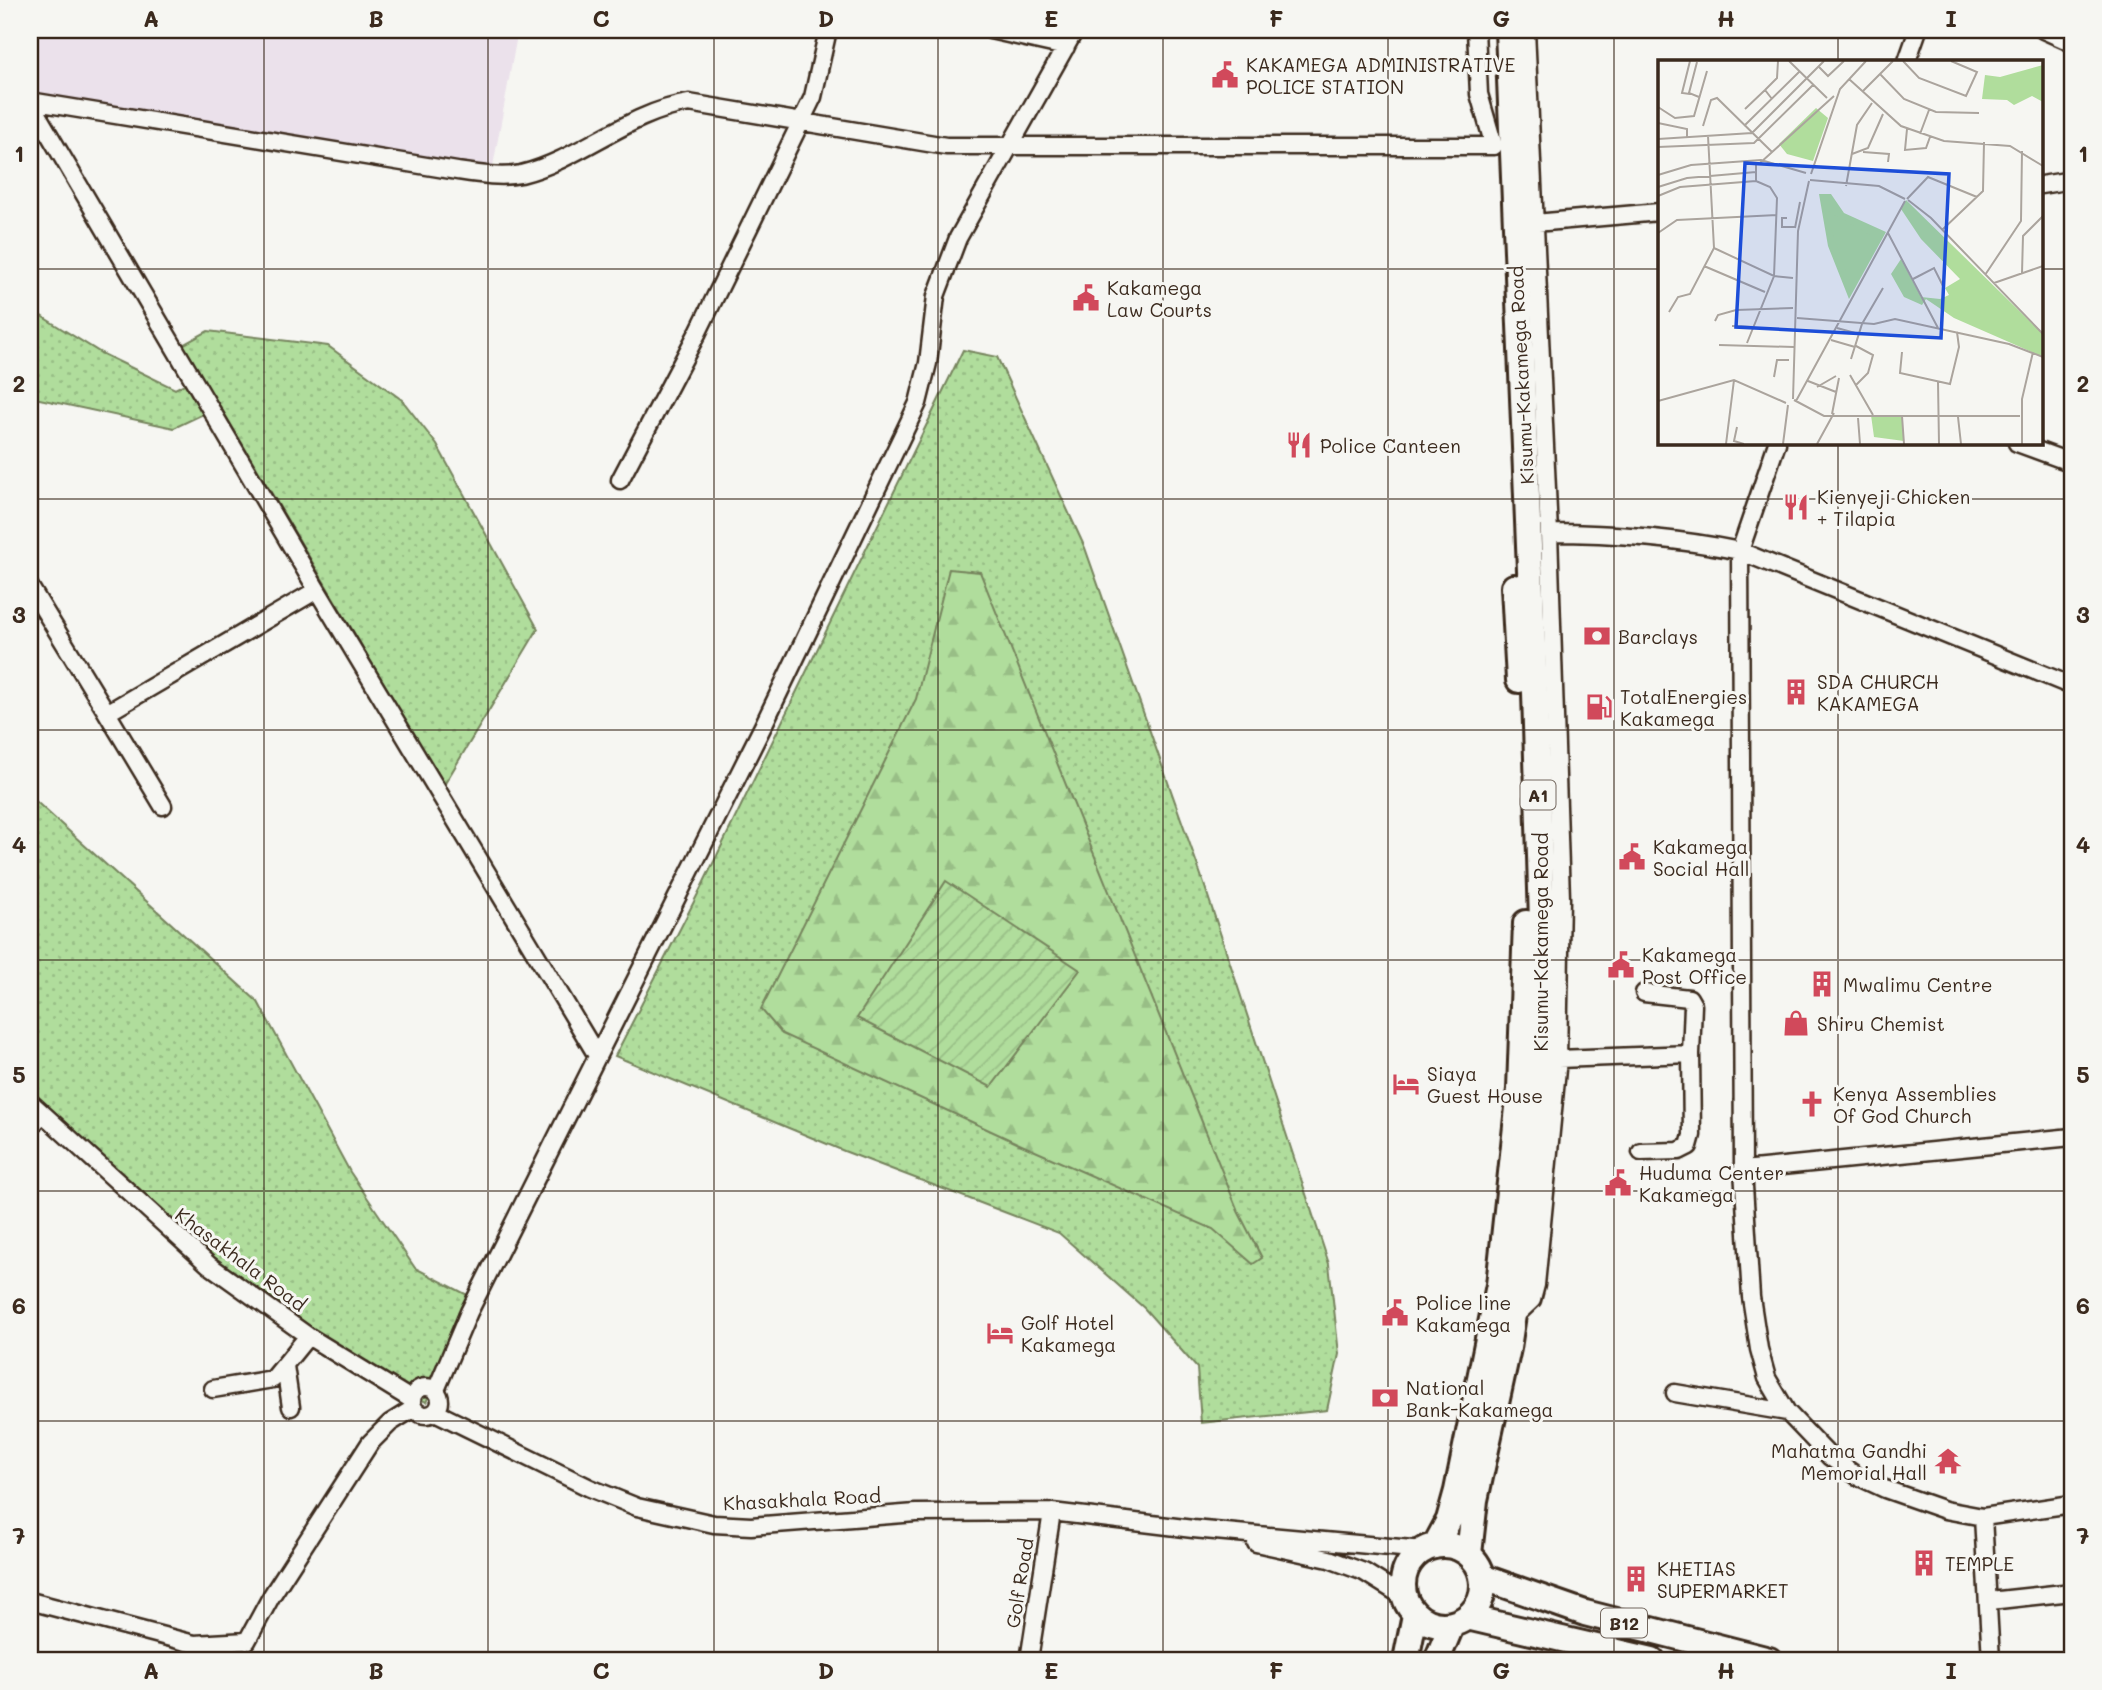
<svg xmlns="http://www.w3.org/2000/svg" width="2102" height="1690" font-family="Mali,sans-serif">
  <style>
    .built { fill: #ebe1eb }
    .grass { fill: url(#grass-dots); stroke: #76845d; stroke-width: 2 }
    .forest { fill: url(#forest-firs); stroke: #76845d; stroke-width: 2 }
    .garden { fill: url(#garden-furrows); stroke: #76845d; stroke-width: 2 }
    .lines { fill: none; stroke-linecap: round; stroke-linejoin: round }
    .minor-casing { stroke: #3b2a1e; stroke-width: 21 }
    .trunk-casing { stroke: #3b2a1e; stroke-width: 30 }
    .minor { stroke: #f6f6f2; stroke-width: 16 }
    .trunk { stroke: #f6f6f2; stroke-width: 24 }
    .grid { fill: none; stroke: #3b2a1e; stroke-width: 2; stroke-opacity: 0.55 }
    .labels { text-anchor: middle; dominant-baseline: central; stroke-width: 6; stroke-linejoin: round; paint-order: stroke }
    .shield { fill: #f6f6f2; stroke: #73675e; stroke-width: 2 }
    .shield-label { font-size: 18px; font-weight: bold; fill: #3b2a1e }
    .poi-label { font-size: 19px; fill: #3b2a1e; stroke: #f6f6f2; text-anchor: start }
    .street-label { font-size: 19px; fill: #3b2a1e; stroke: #f6f6f2 }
    .inset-road { fill: none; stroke: #aba49d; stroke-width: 2 }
    .view { fill: #1d4ed8; fill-opacity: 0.15; stroke: #1d4ed8; stroke-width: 3.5 }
    .inset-edge { fill: none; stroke: #3b2a1e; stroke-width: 3.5 }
    .neatline { fill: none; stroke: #3b2a1e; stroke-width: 2.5 }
    .grid-label { font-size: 23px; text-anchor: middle; font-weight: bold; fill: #3b2a1e }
  </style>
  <defs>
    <pattern id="grass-dots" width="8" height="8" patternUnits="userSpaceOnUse" patternTransform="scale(1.75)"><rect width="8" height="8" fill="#b0dd9c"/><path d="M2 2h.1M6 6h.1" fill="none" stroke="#98be86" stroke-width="1.8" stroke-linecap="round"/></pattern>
    <pattern id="forest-firs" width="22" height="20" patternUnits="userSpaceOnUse" patternTransform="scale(1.75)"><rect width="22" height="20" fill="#b0dd9c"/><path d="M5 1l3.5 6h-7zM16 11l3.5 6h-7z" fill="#98be86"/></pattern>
    <pattern id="garden-furrows" width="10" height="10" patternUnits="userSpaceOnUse" patternTransform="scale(1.75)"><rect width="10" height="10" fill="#b0dd9c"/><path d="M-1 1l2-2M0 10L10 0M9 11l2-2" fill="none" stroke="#98be86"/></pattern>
  </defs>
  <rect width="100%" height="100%" fill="#f6f6f2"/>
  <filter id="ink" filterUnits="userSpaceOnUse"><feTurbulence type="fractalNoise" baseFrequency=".0143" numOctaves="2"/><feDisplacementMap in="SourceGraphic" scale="14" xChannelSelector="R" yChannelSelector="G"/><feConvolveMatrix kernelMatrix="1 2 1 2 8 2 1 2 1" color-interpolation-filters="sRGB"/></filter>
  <g filter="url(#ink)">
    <!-- built -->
    <path class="built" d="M30 30H518L491 177 30 96Z"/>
    <!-- grass -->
    <path class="grass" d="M30 309 101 353 175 389 194 379 175 349 208 331 328 346 402 400 437 445 538 629 444 785 220 406 174 428 30 397Z
      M963 350 997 357 1085 548 1203 881 1329 1264 1339 1354 1327 1410 1201 1423 1197 1368 1144 1308 1059 1233 844 1151 615 1056 703 884Z
      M30 796 258 1002 350 1172 415 1268 479 1301 426 1402 299 1324 234 1275 30 1096Z"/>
    <!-- forest -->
    <path class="forest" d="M949 569 980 572 1238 1211 1262 1258 1253 1264 1213 1229 1017 1143 782 1034 761 1009 916 699Z"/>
    <!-- garden -->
    <path class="garden" d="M946 881 1080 970 991 1087 857 1018Z"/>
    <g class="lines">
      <!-- minor casing -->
      <g class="minor-casing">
        <path id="minor" d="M990 30 1066 47
          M2043 30 2072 43
          M1907 61 1918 30
          M30 101 457 171C477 174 501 178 521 174 581 159 627 113 689 103L946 146H1494L1479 94 1476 30
          M30 102 317 590 596 1054
          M2041 185 2072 180
          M1535 223 1659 212
          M1777 443 1740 551 1743 1170 1751 1297 1759 1349 1767 1378 1787 1412 1830 1457 1857 1476 1885 1489 1945 1510 1983 1517 1991 1660
          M2017 443 2072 463
          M620 480 698 332 813 97 828 30
          M1549 533C1614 533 1676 538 1740 551L2072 686
          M30 587 107 713 317 590
          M107 713 163 806
          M1644 993 1689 998 1693 1005 1691 1054
          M1558 1059 1691 1054 1692 1135 1689 1146 1679 1151 1641 1152
          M30 1102 209 1265 308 1336 412 1400
          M30 1128 42 1114
          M1743 1170 2072 1137
          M1513 1318 1532 1300 1536 1285 1558 1059 1561 898 1549 533 1526 30
          M285 1366 291 1407
          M412 1401a14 14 0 1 1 28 0a14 14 0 1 1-28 0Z
          M213 1389 273 1379 308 1336
          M436 1390 469 1312 763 726 918 403 928 363 936 296 958 238 1075 30
          M1675 1393 1787 1412
          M435 1412 590 1488 637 1507 714 1524 751 1526 916 1513 1052 1512 1193 1529 1423 1550
          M1983 1517 2072 1504
          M1256 1543 1329 1559 1364 1572 1404 1597
          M30 1601 194 1644 247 1641 272 1595 370 1443 390 1423 414 1408
          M1990 1601 2072 1592
          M1029 1660 1052 1512"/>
      </g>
      <!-- trunk casing -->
      <g class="trunk-casing">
        <path id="trunk" d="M1514 587 1519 680
          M1403 1585a40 40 0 1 1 80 0a40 40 0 1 1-80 0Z
          M1435 1546 1449 1520 1457 1491 1499 1285 1520 1089 1526 923
          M1469 1554 1475 1500 1508 1348 1517 1288 1540 1069 1544 987 1535 693 1508 30
          M1482 1577 1585 1613 1769 1660
          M1467 1617 1652 1660
          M1406 1660 1415 1615
          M1437 1660 1452 1624"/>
      </g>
      <!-- minor -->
      <use href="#minor" class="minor"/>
      <!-- trunk -->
      <use href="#trunk" class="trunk"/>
    </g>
  </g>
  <!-- grid -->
  <path class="grid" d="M264 30V1660M488 30V1660M714 30V1660M938 30V1660M1163 30V1660M1388 30V1660M1614 30V1660M1838 30V61M30 269H1659M2041 269H2072M1838 443V1660M30 499H2072M30 730H2072M30 960H2072M30 1191H2072M30 1421H2072"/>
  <!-- icons -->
  <defs>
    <g id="civic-bare" transform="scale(2.1)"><path d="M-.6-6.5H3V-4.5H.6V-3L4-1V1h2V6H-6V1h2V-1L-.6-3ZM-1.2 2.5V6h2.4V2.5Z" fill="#d1495b" stroke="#f6f6f2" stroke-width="2.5" paint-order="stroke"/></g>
    <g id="restaurant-bare" transform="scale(2.1)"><path d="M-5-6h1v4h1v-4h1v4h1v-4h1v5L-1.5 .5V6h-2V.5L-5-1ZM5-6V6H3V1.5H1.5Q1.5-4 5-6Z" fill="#d1495b" stroke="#f6f6f2" stroke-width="2.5" paint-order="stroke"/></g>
    <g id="bank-bare" transform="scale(2.1)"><path d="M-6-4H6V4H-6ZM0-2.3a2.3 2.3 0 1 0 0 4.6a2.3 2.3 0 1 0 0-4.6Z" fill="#d1495b" stroke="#f6f6f2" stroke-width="2.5" paint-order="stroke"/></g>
    <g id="building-bare" transform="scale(2.1)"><path d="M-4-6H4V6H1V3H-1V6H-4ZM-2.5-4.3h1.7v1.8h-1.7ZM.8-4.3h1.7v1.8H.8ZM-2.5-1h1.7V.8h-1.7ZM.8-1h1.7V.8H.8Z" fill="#d1495b" stroke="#f6f6f2" stroke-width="2.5" paint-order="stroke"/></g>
    <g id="fuel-bare" transform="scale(2.1)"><path d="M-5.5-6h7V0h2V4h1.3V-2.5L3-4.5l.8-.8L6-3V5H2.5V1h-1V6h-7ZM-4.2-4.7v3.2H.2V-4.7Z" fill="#d1495b" stroke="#f6f6f2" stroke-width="2.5" paint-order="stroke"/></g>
    <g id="shop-bare" transform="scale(2.1)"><path d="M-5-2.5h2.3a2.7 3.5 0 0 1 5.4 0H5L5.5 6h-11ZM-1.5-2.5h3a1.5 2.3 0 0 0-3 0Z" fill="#d1495b" stroke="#f6f6f2" stroke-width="2.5" paint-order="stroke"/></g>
    <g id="hotel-bare" transform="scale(2.1)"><path d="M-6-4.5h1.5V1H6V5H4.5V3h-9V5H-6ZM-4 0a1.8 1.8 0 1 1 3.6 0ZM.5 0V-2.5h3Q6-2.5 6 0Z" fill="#d1495b" stroke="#f6f6f2" stroke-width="2.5" paint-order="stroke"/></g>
    <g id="church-bare" transform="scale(2.1)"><path d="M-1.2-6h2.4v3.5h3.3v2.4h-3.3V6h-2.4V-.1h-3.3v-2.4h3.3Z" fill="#d1495b" stroke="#f6f6f2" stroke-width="2.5" paint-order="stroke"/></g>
    <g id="temple-bare" transform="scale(2.1)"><path d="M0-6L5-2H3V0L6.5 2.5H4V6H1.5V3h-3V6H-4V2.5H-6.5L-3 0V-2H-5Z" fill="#d1495b" stroke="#f6f6f2" stroke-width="2.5" paint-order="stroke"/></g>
  </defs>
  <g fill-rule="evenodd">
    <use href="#civic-bare" x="1225" y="75"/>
    <use href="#civic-bare" x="1086" y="298"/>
    <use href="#restaurant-bare" x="1299" y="445"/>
    <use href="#restaurant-bare" x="1796" y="507"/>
    <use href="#bank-bare" x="1597" y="636"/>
    <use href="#building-bare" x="1796" y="692"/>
    <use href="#fuel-bare" x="1599" y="707"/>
    <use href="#civic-bare" x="1632" y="857"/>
    <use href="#civic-bare" x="1621" y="965"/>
    <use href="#building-bare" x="1822" y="984"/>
    <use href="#shop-bare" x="1796" y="1023"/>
    <use href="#hotel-bare" x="1406" y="1084"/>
    <use href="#church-bare" x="1812" y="1104"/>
    <use href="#civic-bare" x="1618" y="1183"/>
    <use href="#civic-bare" x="1395" y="1313"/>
    <use href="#hotel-bare" x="1000" y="1333"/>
    <use href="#bank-bare" x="1385" y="1398"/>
    <use href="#temple-bare" x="1948" y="1461"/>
    <use href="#building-bare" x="1924" y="1563"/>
    <use href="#building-bare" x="1636" y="1579"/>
  </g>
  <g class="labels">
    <!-- shield labels -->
    <g class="shield">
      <rect x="1520.5" y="780.5" width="35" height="29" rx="5"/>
      <rect x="1601" y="1608.5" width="46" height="29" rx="5"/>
    </g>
    <g class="shield-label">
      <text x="1538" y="795">A1</text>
      <text x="1624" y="1623">B12</text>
    </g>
    <!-- poi labels -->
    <g class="poi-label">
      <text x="1246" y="64">KAKAMEGA ADMINISTRATIVE<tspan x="1246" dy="22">POLICE STATION</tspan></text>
      <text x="1107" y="287">Kakamega<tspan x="1107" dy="22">Law Courts</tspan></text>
      <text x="1320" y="445">Police Canteen</text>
      <text x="1817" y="496">Kienyeji Chicken<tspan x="1817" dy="22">+ Tilapia</tspan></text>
      <text x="1618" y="636">Barclays</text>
      <text x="1817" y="681">SDA CHURCH<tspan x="1817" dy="22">KAKAMEGA</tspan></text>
      <text x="1620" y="696">TotalEnergies<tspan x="1620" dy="22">Kakamega</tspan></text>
      <text x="1653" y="846">Kakamega<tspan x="1653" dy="22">Social Hall</tspan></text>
      <text x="1642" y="954">Kakamega<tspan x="1642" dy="22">Post Office</tspan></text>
      <text x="1843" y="984">Mwalimu Centre</text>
      <text x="1817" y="1023">Shiru Chemist</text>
      <text x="1427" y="1073">Siaya<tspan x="1427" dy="22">Guest House</tspan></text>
      <text x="1833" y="1093">Kenya Assemblies<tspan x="1833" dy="22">Of God Church</tspan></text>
      <text x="1639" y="1172">Huduma Center<tspan x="1639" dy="22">Kakamega</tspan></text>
      <text x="1416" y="1302">Police line<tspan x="1416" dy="22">Kakamega</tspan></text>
      <text x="1021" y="1322">Golf Hotel<tspan x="1021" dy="22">Kakamega</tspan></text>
      <text x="1406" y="1387">National<tspan x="1406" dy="22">Bank-Kakamega</tspan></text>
      <text x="1927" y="1450" text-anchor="end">Mahatma Gandhi<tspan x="1927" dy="22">Memorial Hall</tspan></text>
      <text x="1945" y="1563">TEMPLE</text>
      <text x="1657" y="1568">KHETIAS<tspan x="1657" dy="22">SUPERMARKET</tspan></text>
    </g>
    <!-- street labels -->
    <g class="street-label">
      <text transform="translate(1521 375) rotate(-93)">Kisumu-Kakamega Road</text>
      <text transform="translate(1540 942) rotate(-90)">Kisumu-Kakamega Road</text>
      <text transform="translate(241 1259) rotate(37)">Khasakhala Road</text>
      <text transform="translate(802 1499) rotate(-3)">Khasakhala Road</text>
      <text transform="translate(1019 1583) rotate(-81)">Golf Road</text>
    </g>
  </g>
  <!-- overview -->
  <g transform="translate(1658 60)">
    <rect width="385" height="385" fill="#f6f6f2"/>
    <path d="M161 134H173L186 153 228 172 191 239 170 186ZM248 140 385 274V297L296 258 268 239 264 245 246 237 233 214 243 199 263 237 282 239 291 235 287 228 302 219 263 179 243 149ZM213 355 244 356 246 381 216 377Z" fill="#b0dd9c"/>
    <path d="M166 149 214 176 193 218 190 217Z" fill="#b0dd9c"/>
    <path d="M158 48 170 58 155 101 129 94 121 84Z" fill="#b0dd9c"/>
    <path d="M385 5V42L374 36 356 45 349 40 324 39 327 15 342 17Z" fill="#b0dd9c"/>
    <path class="inset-road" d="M131 1 169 38M245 1 261 18 308 36 319 12 293 1M39 2 31 33 41 37M160 6 170 16 186 1M222 14 246 39 278 52 321 53M191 19 243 66 286 81 352 86 385 106M107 30 119 18 120 1M204 32 235 1M32 34 24 33 32 1M0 47 17 58 36 56 49 11M87 49 107 30 114 39M0 63 29 69V77M45 66 53 40 59 38 114 92M86 66 141 12M249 69 247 90 268 88 272 77M262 74 271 50M0 79 94 73 166 1M0 87 96 83 155 25M205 92 231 94 230 102M194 94 210 88 225 54M102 103 176 36M153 114 182 29 208 1M0 115 33 105 103 100 148 113M152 120 221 126 247 139M188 126 199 65 214 43M0 127 29 118 98 112M0 136 22 127 98 121M249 139 270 117 319 137M250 140 273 158 385 274M129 158H124V167H137M137 168 142 142M284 170 325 131 326 82M0 173 19 160 119 155M230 173 280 268M56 188 116 216 135 218M46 206 107 232M364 213 365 176 385 156M327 215 363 161 364 91M255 219 276 208 285 226M336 223 385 206M11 252 20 237 32 234 56 188 50 76M139 258 216 264 237 259 351 284 385 297M57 261 60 255 78 250 135 248M74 266 96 267M179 268 201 274M173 280 197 287M89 283 116 216 119 138 112 127 98 121V103M61 285 136 287M198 286 215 295 210 313 198 325M244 292 242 313 292 324 301 287 299 272M193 299 204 264 225 228M192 315 215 355M116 317 119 300H131M150 321 178 332M280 322 281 384M159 327 178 316M135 339 140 171 151 121M136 340 166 356H362M0 341 76 320 128 343M138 341 247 141M174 354 181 318M244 356 246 384M300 357 303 384M200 358 202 384M79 367 76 381 86 384M68 384 76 320M125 384 130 345M159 384 176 353M364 384V339L375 292"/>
    <path class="view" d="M87 103 291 114 283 278 78 267Z"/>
    <rect width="385" height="385" class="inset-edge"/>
  </g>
  <!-- margin -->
  <rect width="2102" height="1690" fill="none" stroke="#f6f6f2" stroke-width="77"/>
  <rect x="38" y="38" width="2026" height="1614" class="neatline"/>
  <g class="grid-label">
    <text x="151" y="27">A</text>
    <text x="376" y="27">B</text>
    <text x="601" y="27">C</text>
    <text x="826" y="27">D</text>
    <text x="1051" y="27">E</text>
    <text x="1276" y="27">F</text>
    <text x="1501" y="27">G</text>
    <text x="1726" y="27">H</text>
    <text x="1951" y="27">I</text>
    <text x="19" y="162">1</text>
    <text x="2083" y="162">1</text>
    <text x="19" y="392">2</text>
    <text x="2083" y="392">2</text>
    <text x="19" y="623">3</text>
    <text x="2083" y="623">3</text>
    <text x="19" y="853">4</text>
    <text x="2083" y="853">4</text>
    <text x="19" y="1083">5</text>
    <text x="2083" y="1083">5</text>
    <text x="19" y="1314">6</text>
    <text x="2083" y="1314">6</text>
    <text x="19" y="1544">7</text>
    <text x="2083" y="1544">7</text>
    <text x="151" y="1679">A</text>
    <text x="376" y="1679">B</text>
    <text x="601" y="1679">C</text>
    <text x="826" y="1679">D</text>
    <text x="1051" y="1679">E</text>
    <text x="1276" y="1679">F</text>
    <text x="1501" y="1679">G</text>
    <text x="1726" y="1679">H</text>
    <text x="1951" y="1679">I</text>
  </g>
</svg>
